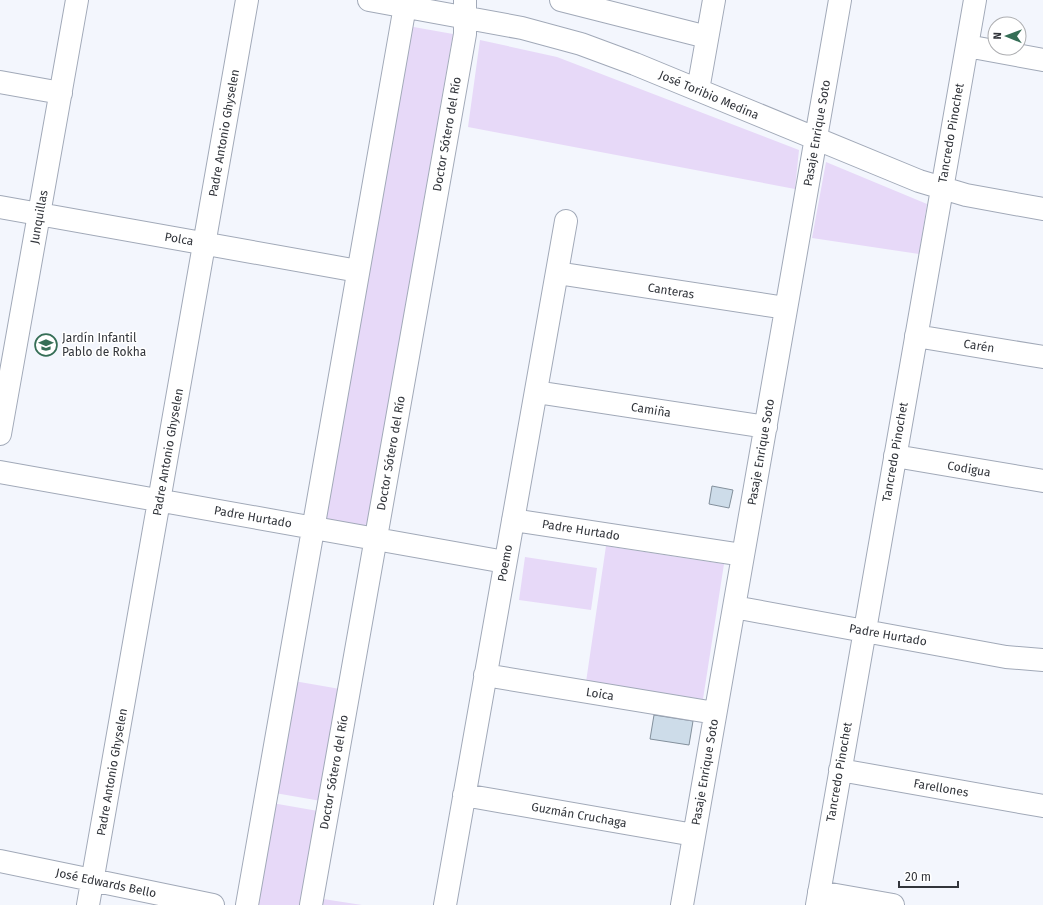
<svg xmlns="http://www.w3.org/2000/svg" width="1043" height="905" font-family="'Fira Sans',sans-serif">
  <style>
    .green { fill: #e7d9f8 }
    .building { fill: #cddce9; stroke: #83909c }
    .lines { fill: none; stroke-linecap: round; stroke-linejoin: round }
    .minor-casing { stroke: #a1a9b8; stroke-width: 24 }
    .minor { stroke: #fff; stroke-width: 22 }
    .labels { text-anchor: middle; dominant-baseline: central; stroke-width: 3; stroke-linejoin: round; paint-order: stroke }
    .street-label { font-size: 12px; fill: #32353b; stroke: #fff }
    .poi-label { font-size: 12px; fill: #32353b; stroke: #fff; text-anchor: start }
  </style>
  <rect width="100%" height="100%" fill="#f3f6fd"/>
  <!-- green -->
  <path class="green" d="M408 26 453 34 366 530 321 522Z
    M480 40 557 57 799 150 795 189 468 127Z
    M826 162 927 204 919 254 812 238Z
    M606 546 724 564 703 699 586 682Z
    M525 557 597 568 591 610 519 600Z
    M294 681 340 689 321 801 275 793Z
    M272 803 318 811 302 905H255Z
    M323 899 362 905H322Z"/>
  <!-- building -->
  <path class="building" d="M712 486 733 490 729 508 709 504Z
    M654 715 693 721 689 745 650 739Z"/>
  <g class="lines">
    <!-- minor casing -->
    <g class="minor-casing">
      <path id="minor" d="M369 0 522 28 581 44 635 64 919 181 966 195 1043 209
        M561 0 707 37
        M967 46 1043 60
        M0 82 61 93
        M698 90 714 0
        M0 207 358 271
        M557 273 786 308
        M916 336 1043 357
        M536 392 766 427
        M0 434 77 0
        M895 456 1043 481
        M0 472 505 562
        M513 520 743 555
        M734 607 1006 657 1043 660
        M485 675 715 713
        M840 770 1043 806
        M464 795 694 835
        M0 861 213 905
        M819 892 893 905
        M88 905 247 0
        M247 905 405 6
        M311 905 465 34V0
        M445 905 566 221
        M682 905 840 0
        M817 905 975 0"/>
    </g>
    <!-- minor -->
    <use href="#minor" class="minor"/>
  </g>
  <!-- icons -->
  <defs>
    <g id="school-ring" transform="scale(1.15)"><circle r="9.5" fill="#fff" stroke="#356e56" stroke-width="1.5"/><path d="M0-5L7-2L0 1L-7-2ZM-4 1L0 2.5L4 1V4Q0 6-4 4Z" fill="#356e56"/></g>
  </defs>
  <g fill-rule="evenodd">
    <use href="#school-ring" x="46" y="345"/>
  </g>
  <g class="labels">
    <!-- street labels -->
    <g class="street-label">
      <text transform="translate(709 95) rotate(23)">José Toribio Medina</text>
      <text transform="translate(224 133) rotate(-80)">Padre Antonio Ghyselen</text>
      <text transform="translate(817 133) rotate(-80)">Pasaje Enrique Soto</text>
      <text transform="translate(951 133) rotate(-80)">Tancredo Pinochet</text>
      <text transform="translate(447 134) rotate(-80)">Doctor Sótero del Río</text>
      <text transform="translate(39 217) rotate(-80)">Junquillas</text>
      <text transform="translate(179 239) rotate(10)">Polca</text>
      <text transform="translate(671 291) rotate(9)">Canteras</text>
      <text transform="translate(979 346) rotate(9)">Carén</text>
      <text transform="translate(651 410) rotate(9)">Camiña</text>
      <text transform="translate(168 452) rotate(-80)">Padre Antonio Ghyselen</text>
      <text transform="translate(761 452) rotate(-80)">Pasaje Enrique Soto</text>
      <text transform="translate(895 452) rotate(-80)">Tancredo Pinochet</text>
      <text transform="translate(391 453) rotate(-80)">Doctor Sótero del Río</text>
      <text transform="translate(969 469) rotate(10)">Codigua</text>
      <text transform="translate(253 517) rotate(10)">Padre Hurtado</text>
      <text transform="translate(581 530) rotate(9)">Padre Hurtado</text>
      <text transform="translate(505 563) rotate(-80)">Poemo</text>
      <text transform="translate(888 635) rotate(10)">Padre Hurtado</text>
      <text transform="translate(600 694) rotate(9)">Loica</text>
      <text transform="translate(112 772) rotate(-80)">Padre Antonio Ghyselen</text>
      <text transform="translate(334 772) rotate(-80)">Doctor Sótero del Río</text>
      <text transform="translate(705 772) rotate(-80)">Pasaje Enrique Soto</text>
      <text transform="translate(839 772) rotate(-80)">Tancredo Pinochet</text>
      <text transform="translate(941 788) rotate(10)">Farellones</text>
      <text transform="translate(579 815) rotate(10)">Guzmán Cruchaga</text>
      <text transform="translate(106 883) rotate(12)">José Edwards Bello</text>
    </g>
    <!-- poi labels -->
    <g class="poi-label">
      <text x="62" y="338">Jardín Infantil<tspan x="62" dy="14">Pablo de Rokha</tspan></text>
    </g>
  </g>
  <!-- north arrow -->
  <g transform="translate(1007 36) rotate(271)"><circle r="19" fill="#ffffff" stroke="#adaeb1"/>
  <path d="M0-3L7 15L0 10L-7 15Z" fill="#356e56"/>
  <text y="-6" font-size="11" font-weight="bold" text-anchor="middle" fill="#32353b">N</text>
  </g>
  <!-- scale -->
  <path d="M899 881v6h59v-6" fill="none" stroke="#32353b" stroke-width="2"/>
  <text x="905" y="881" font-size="12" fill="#32353b" stroke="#ffffff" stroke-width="3" paint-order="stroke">20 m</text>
</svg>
